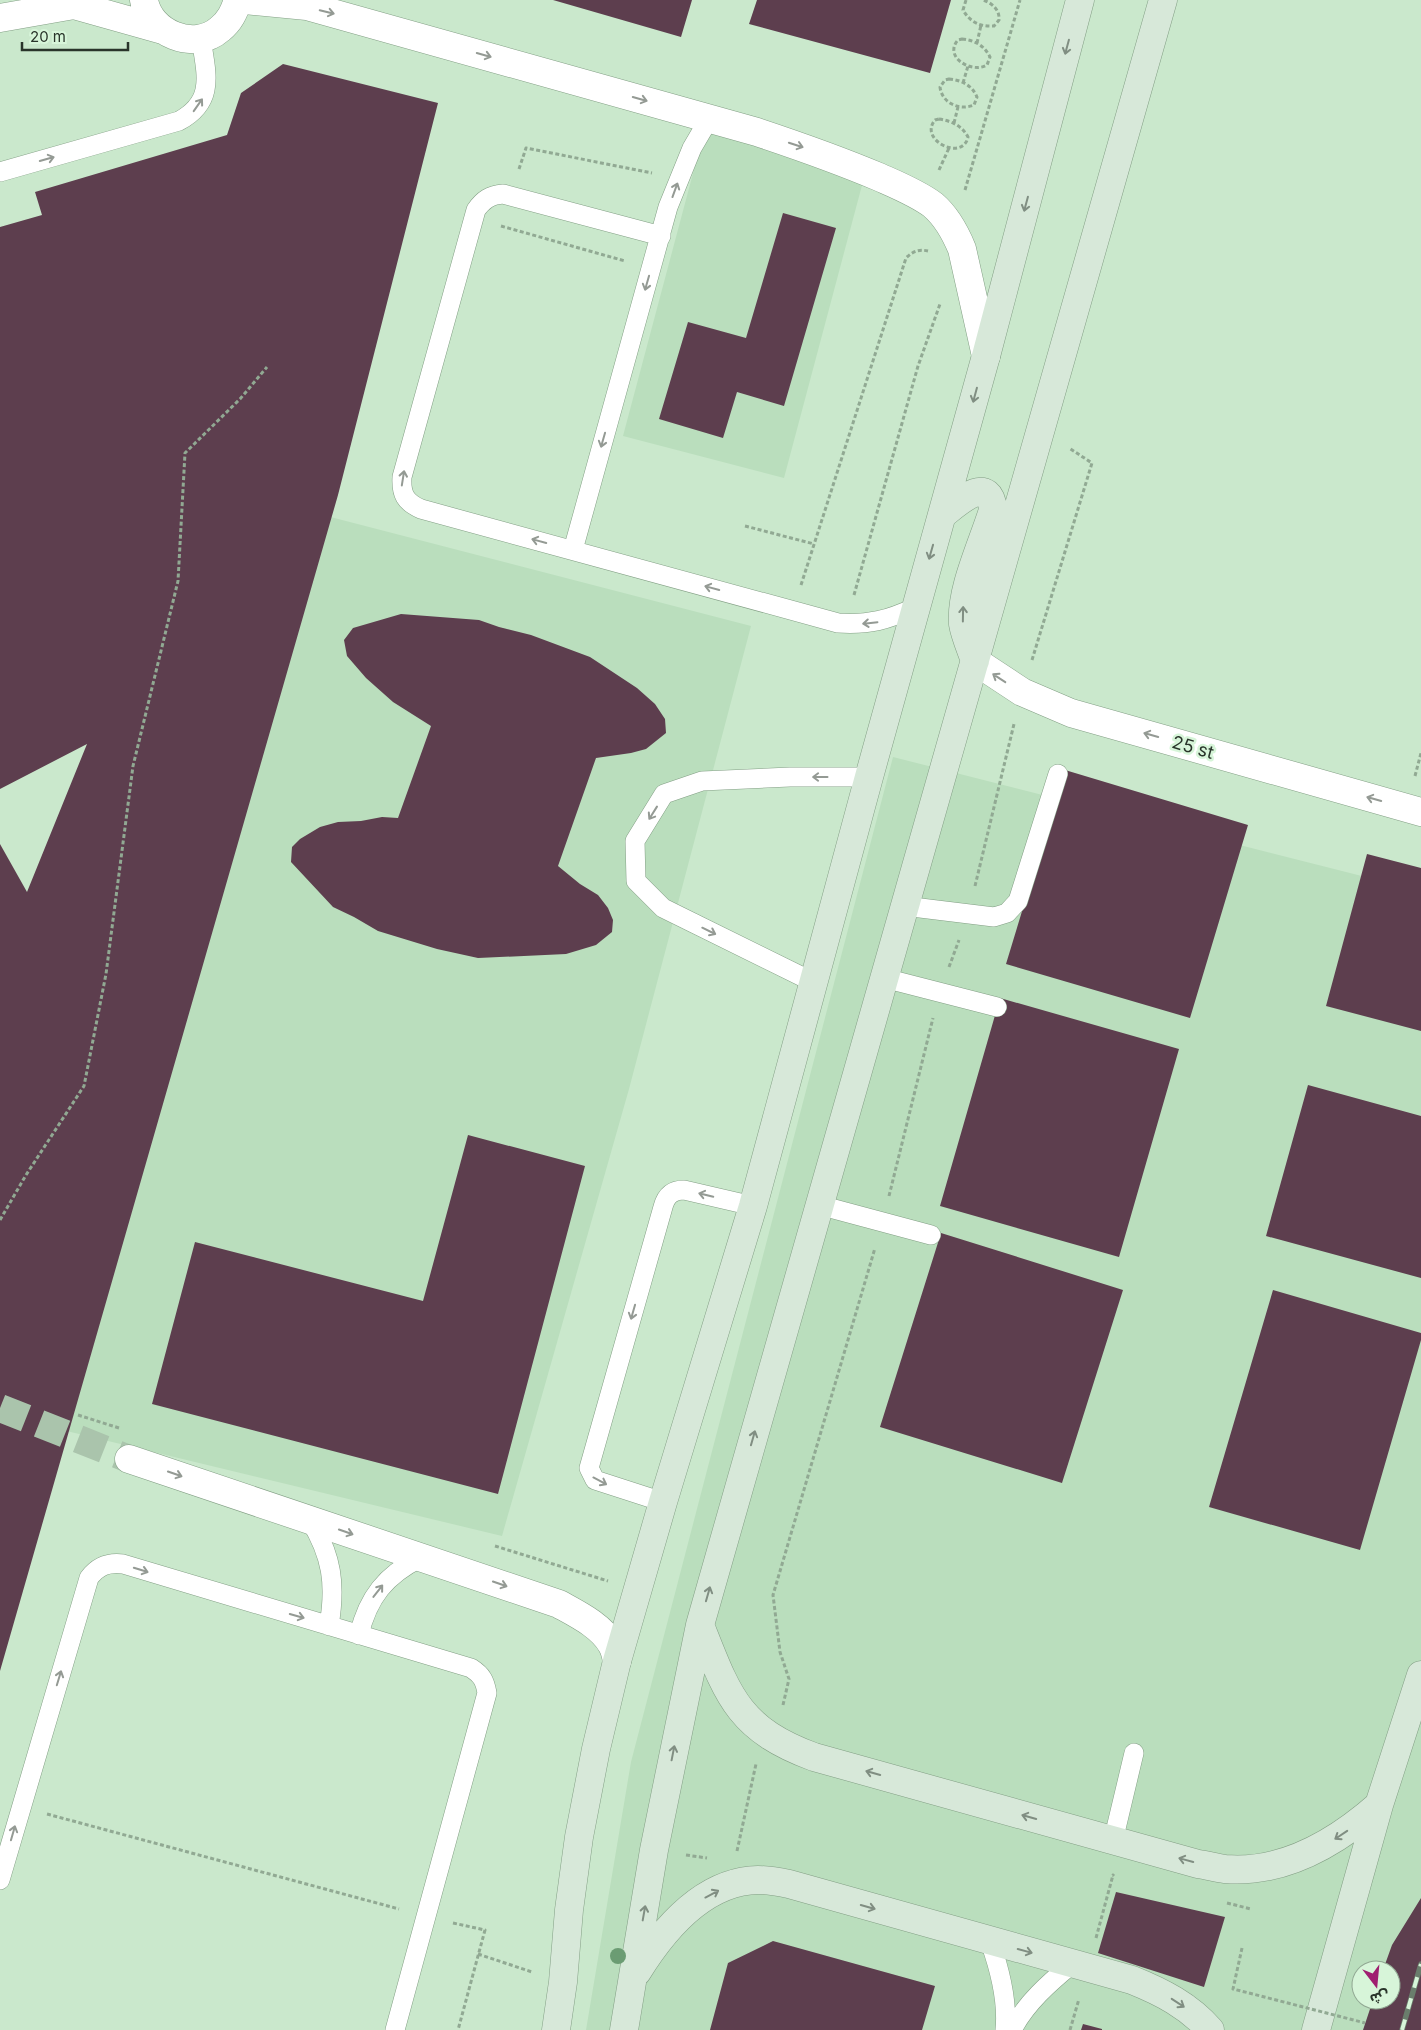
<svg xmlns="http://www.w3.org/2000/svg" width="1421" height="2030" font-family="Inter,'Noto Sans Arabic',sans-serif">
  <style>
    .built { fill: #badebd; fill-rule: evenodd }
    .building { fill: #5d3e4e }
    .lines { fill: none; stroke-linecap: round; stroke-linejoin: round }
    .street-tunnel { stroke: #aac4ac; stroke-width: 28; stroke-dasharray: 28 14; stroke-linecap: butt }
    .lane-casing { stroke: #839f85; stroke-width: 20 }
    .street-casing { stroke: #839f85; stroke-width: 29 }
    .secondary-casing { stroke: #839f85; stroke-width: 29 }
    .path { stroke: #91a993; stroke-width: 3; stroke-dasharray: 4 2.5; stroke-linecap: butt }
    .lane { stroke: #fff; stroke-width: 19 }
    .street { stroke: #fff; stroke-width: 28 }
    .secondary { stroke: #d7e8d9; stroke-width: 28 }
    .rail-casing { stroke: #6a7d6c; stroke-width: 5.5 }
    .rail { stroke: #d7f5d9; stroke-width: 4; stroke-dasharray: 11; stroke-linecap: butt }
    .path-bridge { stroke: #91a993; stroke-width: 3; stroke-dasharray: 4 2.5; stroke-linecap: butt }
    .tree { fill: #6b9c73 }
    .oneway { stroke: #949a94 }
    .oneway2 { stroke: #808e82 }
    .labels { text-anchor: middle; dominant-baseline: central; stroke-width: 5; stroke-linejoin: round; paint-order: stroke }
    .street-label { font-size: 18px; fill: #29342a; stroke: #d7f5d9 }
  </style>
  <rect width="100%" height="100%" fill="#cae8cc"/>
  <!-- built -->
  <path class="built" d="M708 117 869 159 784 478 623 436Z
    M288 506 751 626 629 1089 502 1536 46 1426Z
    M893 757 1421 891V2030H586L631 1762ZM1361 1970H1391V2000H1361Z"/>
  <!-- building -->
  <path class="building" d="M553 0H692L681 37Z
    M757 0H951L930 73 749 24Z
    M283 64 438 103 338 495 0 1671V844L27 892 87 744 0 789V227L42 215 35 192 227 135 241 93Z
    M783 213 836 228 784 406 737 392 723 438 659 419 688 322 746 338Z
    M401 614 479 620 499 627 531 635 590 657 637 688 655 704 665 719 666 733 646 749 631 753 596 758 558 866 580 884 598 895 608 908 613 920 612 932 596 945 566 954 478 958 437 949 378 931 354 917 333 907 291 862 292 847 300 839 320 827 338 822 361 821 382 817 398 818 431 726 393 702 366 678 347 656 344 640 353 628Z
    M1065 770 1248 825 1190 1018 1006 964Z
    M1367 854 1421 868V1031L1326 1006Z
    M1000 998 1179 1049 1119 1257 940 1206Z
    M1308 1085 1421 1116V1278L1266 1236Z
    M468 1135 585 1166 498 1494 152 1404 195 1242 423 1301Z
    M941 1233 1123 1290 1062 1483 880 1427Z
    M1273 1290 1421 1333V1340L1360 1550 1209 1507Z
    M1116 1892 1225 1917 1204 1987 1098 1953Z
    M1421 1898V2030H1363L1373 2000H1391V1970H1383L1392 1945Z
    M773 1941 935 1986 922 2030H710L728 1963Z
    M1083 2024 1102 2029V2030H1081Z"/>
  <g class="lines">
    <!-- street-tunnel -->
    <path class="street-tunnel" d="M0 1408 129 1459"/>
    <!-- lane casing -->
    <g class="lane-casing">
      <path id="lane" d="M0 172 179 121C216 101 206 73 201 38
        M661 236 503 194C490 195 483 200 476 210L402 477C401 494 405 502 421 509L838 623C869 625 888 620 916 607
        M573 550 668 207 692 148 709 119
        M904 906 994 917 1007 913 1018 901 1058 774
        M884 978 997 1007
        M815 983 663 908 636 881 635 841 664 794 702 781 790 777H869
        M819 1205 931 1235
        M663 1502 595 1480 589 1468 663 1207C666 1196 672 1190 684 1190L753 1206
        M310 1520C332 1556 336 1584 329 1626
        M359 1635C368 1597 386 1575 420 1558
        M1113 1841 1134 1753
        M0 1880 89 1578C98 1566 108 1562 123 1564L471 1668C482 1675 485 1681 487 1693L395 2030
        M990 1942C1000 1970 1008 2000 1005 2030
        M1012 2030C1026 2003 1049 1983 1072 1964"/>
    </g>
    <!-- street casing -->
    <g class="street-casing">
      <path id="street" d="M144 0C149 33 194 52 220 29 230 21 234 12 238 0
        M245 0 307 6 757 132C799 146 839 160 879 177 897 185 917 193 933 205 947 217 955 232 962 249L986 356
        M74 5 163 30
        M0 18 74 5 84 0
        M975 661 1022 692 1071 713 1421 812
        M129 1459 559 1604C577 1614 602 1626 612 1645 615 1650 616 1656 617 1661"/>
    </g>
    <!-- secondary casing -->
    <g class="secondary-casing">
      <path id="secondary" d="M942 515C955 505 990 471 993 510 983 543 960 590 963 624 965 636 971 649 975 661
        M700 1625C728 1696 738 1729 814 1757L1198 1864C1207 1865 1216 1868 1225 1869 1283 1874 1337 1842 1379 1805
        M637 1972C663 1930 704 1881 758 1880 769 1880 779 1882 789 1884L1132 1980C1162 1992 1189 2006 1210 2030
        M556 2030 563 1982 569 1910 579 1837 596 1749 617 1661 663 1502 753 1206 869 777 986 356 1080 0
        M624 2030 654 1850 700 1625 1163 0
        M1316 2030 1379 1805 1421 1675"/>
    </g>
    <!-- path -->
    <path class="path" d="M966 0 963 10C970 22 980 27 994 26L999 20C1000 10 992 3 983 0
      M962 39C974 40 984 45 990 57L987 65C972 74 943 57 958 40Z
      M977 43 981 25
      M949 79C961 80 972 85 977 97L974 105C959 111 942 103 940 87L945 80Z
      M963 83 968 66
      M939 119C952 121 962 126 968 137 963 162 918 140 935 120Z
      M954 123 958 107
      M519 169 526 148 652 173
      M939 170 949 148
      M965 190 1020 0
      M501 226 625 261
      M745 526 814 544
      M801 585 906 258C913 251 919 249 928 251
      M854 595 918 366 940 304
      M1032 660 1092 463 1069 448
      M1415 776 1421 753
      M975 886 1014 724
      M949 967 959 940
      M889 1196 933 1018
      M0 1220 26 1175 84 1086 106 974 133 766 178 581 185 453 240 399 267 367
      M78 1415 119 1428
      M495 1546 608 1581
      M783 1705 789 1679 780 1652 773 1595 875 1248
      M47 1814 399 1909
      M737 1851 756 1764
      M686 1855 707 1858
      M1227 1903 1251 1909
      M453 1923 485 1930 458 2030
      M1096 1938 1113 1875 1114 1876
      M1242 1948 1233 1989 1249 1993
      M478 1954 532 1972
      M1070 2030 1079 1999"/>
    <!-- lane -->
    <use href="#lane" class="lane"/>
    <!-- street -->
    <use href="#street" class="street"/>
    <!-- secondary -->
    <use href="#secondary" class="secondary"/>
    <!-- rail casing -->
    <g class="rail-casing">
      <path id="rail" d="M1402 2030 1421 1964"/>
    </g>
    <!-- rail -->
    <use href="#rail" class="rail"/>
    <!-- path-bridge -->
    <path class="path-bridge" d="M1249 1993 1365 2023"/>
  </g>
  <!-- trees -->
  <circle class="tree" cx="618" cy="1956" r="8"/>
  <!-- one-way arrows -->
  <defs><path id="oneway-shaft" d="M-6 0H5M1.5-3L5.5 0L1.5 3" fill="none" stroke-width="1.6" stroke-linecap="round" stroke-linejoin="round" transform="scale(1.25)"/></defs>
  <g class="oneway">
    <use href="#oneway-shaft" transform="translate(327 12) rotate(14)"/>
    <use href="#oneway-shaft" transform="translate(484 55) rotate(16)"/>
    <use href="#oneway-shaft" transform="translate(640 99) rotate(16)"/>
    <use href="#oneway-shaft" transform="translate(198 105) rotate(-55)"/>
    <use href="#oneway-shaft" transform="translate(796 145) rotate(18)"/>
    <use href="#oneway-shaft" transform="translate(47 159) rotate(-16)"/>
    <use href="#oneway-shaft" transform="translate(675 190) rotate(-70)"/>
    <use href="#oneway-shaft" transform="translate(647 283) rotate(106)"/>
    <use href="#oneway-shaft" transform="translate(603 440) rotate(106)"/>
    <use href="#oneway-shaft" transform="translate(403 478) rotate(-81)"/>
    <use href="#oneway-shaft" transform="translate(539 541) rotate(-165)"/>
    <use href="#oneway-shaft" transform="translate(712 588) rotate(-165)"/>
    <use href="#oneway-shaft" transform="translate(870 623) rotate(174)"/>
    <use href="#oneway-shaft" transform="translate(999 678) rotate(-147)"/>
    <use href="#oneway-shaft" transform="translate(1151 735) rotate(-164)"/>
    <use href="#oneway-shaft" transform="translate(820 777) rotate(180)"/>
    <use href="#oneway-shaft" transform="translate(1374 799) rotate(-164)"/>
    <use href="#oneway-shaft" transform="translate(653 813) rotate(122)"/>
    <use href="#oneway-shaft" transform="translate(709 931) rotate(26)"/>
    <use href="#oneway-shaft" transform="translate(706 1195) rotate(-166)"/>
    <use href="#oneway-shaft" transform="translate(633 1312) rotate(106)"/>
    <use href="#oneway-shaft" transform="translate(175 1474) rotate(19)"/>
    <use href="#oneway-shaft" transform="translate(600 1481) rotate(28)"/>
    <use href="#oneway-shaft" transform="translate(346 1532) rotate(19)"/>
    <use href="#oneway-shaft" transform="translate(141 1570) rotate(17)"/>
    <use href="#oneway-shaft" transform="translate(500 1584) rotate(19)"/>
    <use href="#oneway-shaft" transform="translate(378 1591) rotate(-52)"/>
    <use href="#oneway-shaft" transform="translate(297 1616) rotate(16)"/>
    <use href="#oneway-shaft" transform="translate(59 1678) rotate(-73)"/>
    <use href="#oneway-shaft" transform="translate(13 1833) rotate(-74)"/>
  </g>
  <g class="oneway2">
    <use href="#oneway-shaft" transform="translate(1067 47) rotate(105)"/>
    <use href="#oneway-shaft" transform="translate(1026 204) rotate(105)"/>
    <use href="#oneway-shaft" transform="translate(975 395) rotate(105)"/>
    <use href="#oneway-shaft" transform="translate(931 552) rotate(106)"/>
    <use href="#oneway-shaft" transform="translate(963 614) rotate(-89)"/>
    <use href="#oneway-shaft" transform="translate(753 1438) rotate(-74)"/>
    <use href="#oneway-shaft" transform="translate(708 1594) rotate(-74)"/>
    <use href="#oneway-shaft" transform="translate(673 1753) rotate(-79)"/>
    <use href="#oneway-shaft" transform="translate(873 1773) rotate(-164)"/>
    <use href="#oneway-shaft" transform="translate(1029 1817) rotate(-164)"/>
    <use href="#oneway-shaft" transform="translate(1341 1835) rotate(146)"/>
    <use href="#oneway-shaft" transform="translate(1186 1860) rotate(-165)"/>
    <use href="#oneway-shaft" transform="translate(712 1894) rotate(-28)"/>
    <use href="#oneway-shaft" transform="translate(868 1907) rotate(16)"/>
    <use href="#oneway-shaft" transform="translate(644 1913) rotate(-80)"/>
    <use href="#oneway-shaft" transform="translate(1025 1951) rotate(15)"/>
    <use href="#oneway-shaft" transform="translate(1178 2003) rotate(33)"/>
  </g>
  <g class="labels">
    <!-- street labels -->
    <g class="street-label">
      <text transform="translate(1193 747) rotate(16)">25 st</text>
    </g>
  </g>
  <!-- north arrow -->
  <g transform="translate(1376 1985) rotate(164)"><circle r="24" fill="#d7f5d9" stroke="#91a893"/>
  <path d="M0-4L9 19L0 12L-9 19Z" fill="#9f1e70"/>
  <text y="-8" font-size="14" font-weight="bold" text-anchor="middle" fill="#29342a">ش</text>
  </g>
  <!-- scale -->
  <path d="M22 42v8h106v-8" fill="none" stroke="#29342a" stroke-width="2.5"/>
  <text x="30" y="42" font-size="15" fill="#29342a" stroke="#d7f5d9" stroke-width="4" paint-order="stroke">20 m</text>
</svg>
